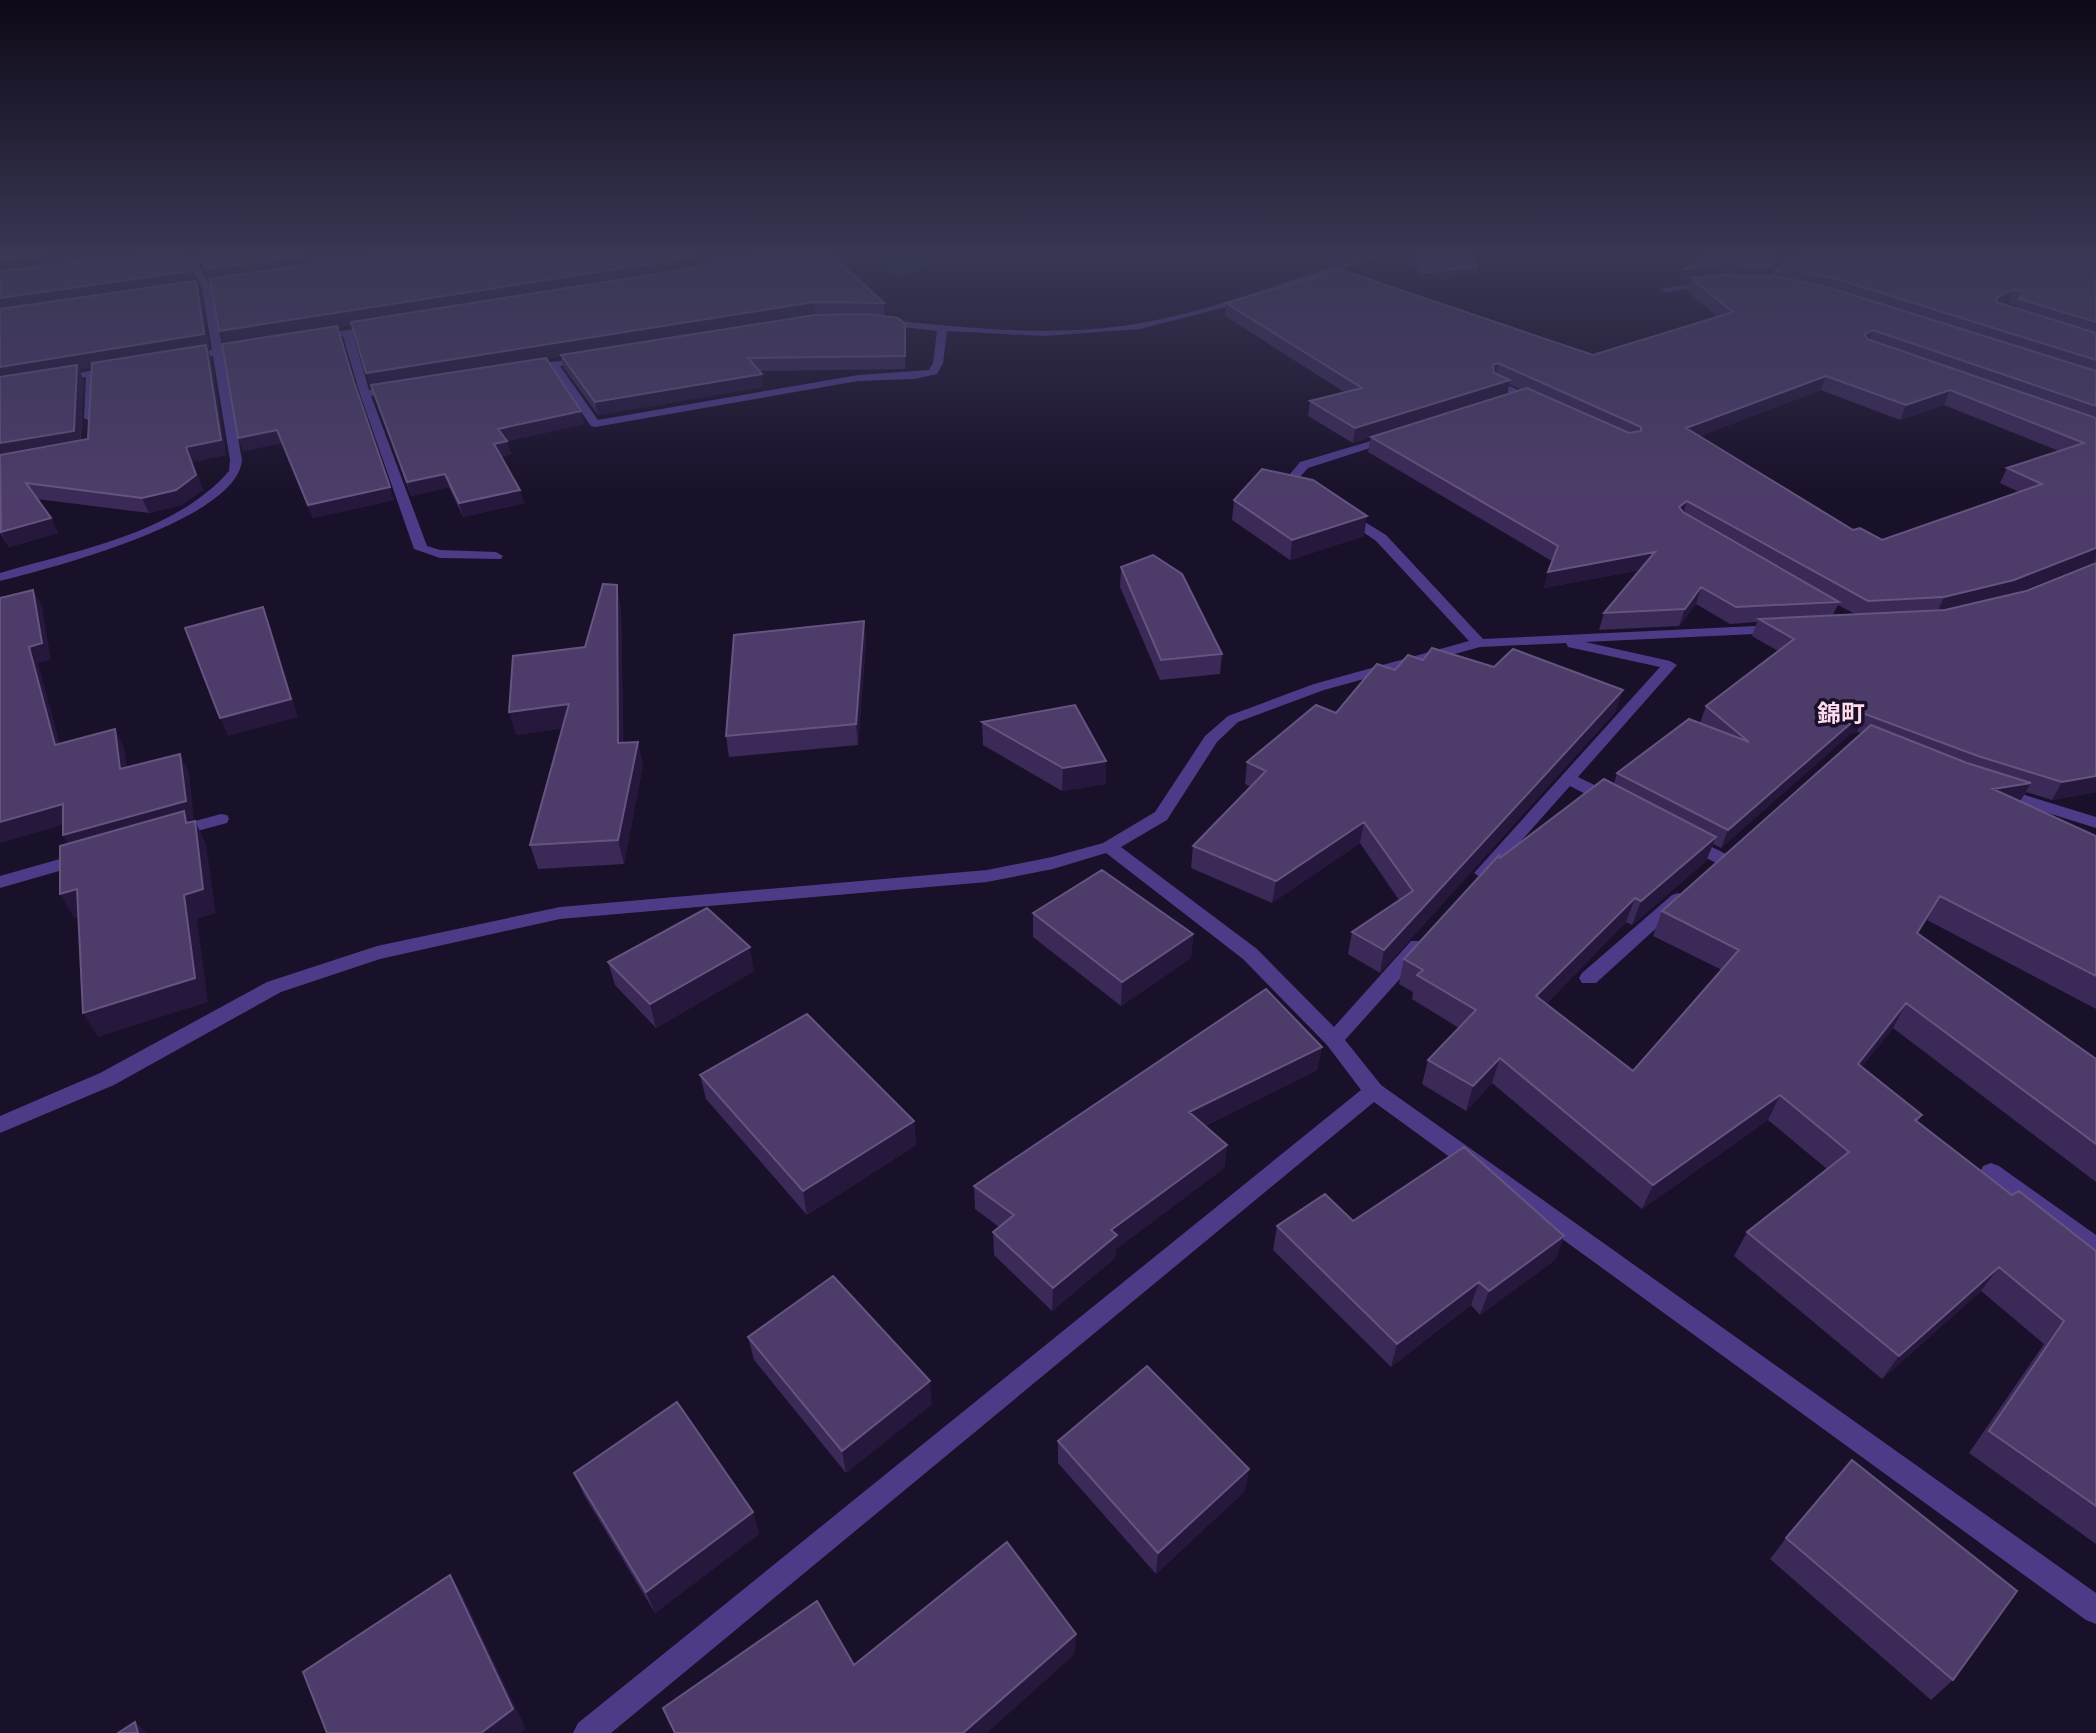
<svg xmlns="http://www.w3.org/2000/svg" width="2096" height="1733" font-family="Cabin,'Noto Sans JP',sans-serif">
  <style>
    .green { fill: #132e33 }
    .lines { fill: none; stroke-linecap: round; stroke-linejoin: round }
    .minor { fill: #4d3b88; fill-rule: evenodd }
    .wall { fill: #3b2957; fill-rule: evenodd }
    .shaded-wall { fill: #26173d }
    .building { fill: #4d3c69; stroke: #655480; stroke-width: 2; fill-rule: evenodd }
    .labels { text-anchor: middle; dominant-baseline: central; stroke-width: 7; stroke-linejoin: round; paint-order: stroke }
    .quarter-label { font-size: 24px; font-weight: bold; fill: #ffdaeb; stroke: #191029 }
  </style>
  <rect width="100%" height="100%" fill="#191029"/>
  <!-- green -->
  <path class="green" d="M957 255 897 279 868 258 814 256Z"/>
  <g class="lines">
    <!-- minor -->
    <path class="minor" d="M183 255 196 260 212 288 222 348 245 345 250 348 223 354 242 460C237 520 52 568 0 581V573C77 550 174 534 229 471L230 460 213 356 186 360 181 357 212 350 202 288 190 264 158 259Z
      M1371 255H1384L1234 305 1140 329 1044 336 947 331 943 363 937 374 915 379 858 381 595 427 591 426 550 368 528 371 523 368 528 365 591 357V361L560 366 598 420 858 375 929 370 933 363 937 331 877 324 876 322 881 319C966 328 1056 338 1141 323 1220 309 1294 277 1371 255Z
      M1795 255H1805L1776 277 1783 285 1775 287 1765 277Z
      M1713 280 1718 283 1716 285 1665 292 1660 289Z
      M377 324 381 325V329L353 334 369 390 396 386 401 389 371 396 427 546 440 550 496 552 503 556 501 559 440 558 414 549 360 394 343 336 318 340 313 337Z
      M114 366 118 367V371L96 375V418L90 421 84 418 86 377 59 381 54 378Z
      M1496 380 1541 400 1543 402 1533 404 1492 385V381Z
      M1391 435 1397 438 1395 440 1308 468 1299 478 1313 487V493H1305L1286 479 1300 462Z
      M1347 511 1386 535 1483 639 1776 625 1783 629 1776 633 1585 642 1670 661 1677 665 1578 777 1617 796 1619 800 1617 804H1605L1570 786 1489 877 1483 879 1474 873 1660 667 1568 647 1566 643 1480 647 1324 690 1238 722 1217 742 1167 820 1121 847 1257 949 1334 1027 1411 941H1425L1427 946 1425 951 1345 1040 1381 1085 2096 1593V1624L2086 1620 1374 1102 611 1733H573L578 1723 1361 1090 1327 1045 1243 959 1106 853 1053 869 987 882 560 919 380 959 281 992 114 1085 0 1133V1116L100 1073 267 982 377 946 560 907 987 870 1052 857 1103 843 1155 812 1205 736 1228 716 1314 684 1469 641 1376 541 1343 518 1341 515Z
      M1999 787 2096 817V828L1993 796 1991 792 1993 788Z
      M221 814 227 815 229 819 227 823 175 837 166 832 169 828Z
      M1688 835 1728 855 1731 859 1728 863H1716L1682 845 1679 841 1682 837Z
      M81 853 87 855 90 859 87 863 0 888V876Z
      M1678 893 1684 895 1687 899 1684 903 1596 983H1582L1579 978 1582 973 1672 895Z
      M1991 1163 1999 1166 2096 1235V1258L2088 1255 1983 1178 1980 1172 1983 1166Z"/>
  </g>
  <!-- wall -->
  <path class="wall" d="M0 255 192 271 201 294 209 348H207L211 359 226 455 192 462 203 490 182 505 149 513 37 499 51 518 58 533 9 547 0 533ZM92 367 88 439 81 440 83 379 79 369Z
    M184 255H832L884 303 885 316 905 324V369L759 371 763 387 598 415 564 368 561 356 547 359 584 424 507 441 511 454 501 457 520 490 524 503 463 517 449 487 411 496 375 398 352 325 338 327 356 390 394 500 313 518 282 443 243 451 238 438 224 344 219 331 210 280 200 261Z
    M1408 255H1470L1477 267 1476 275 1422 281Z
    M1707 255H1791L1768 271 1766 277H1780L1784 264 2096 255V562H2095L2012 594 2096 792 2052 800 2026 792 2020 802 2096 836V1009L1927 920 1918 934 2096 1059V1182L1893 1028 1862 1067 1922 1115 1918 1122 2012 1195 2096 1251V1544L1969 1453 2044 1344 1981 1291 1882 1379 1734 1256 1747 1232 1827 1169 1768 1120 1642 1209 1492 1083 1466 1111 1422 1084 1428 1060 1459 1028 1412 999 1413 992 1399 984 1404 959 1500 854 1499 857 1500 858 1614 784 1617 773 1700 723 1706 706 1778 651 1752 636 1757 622 1730 624 1696 604 1679 626 1599 630 1604 613 1640 570 1544 588 1552 561 1368 452 1371 437 1353 443 1308 416 1310 401 1344 392 1225 316 1226 303 1593 355 1718 317 1687 292 1691 281 1679 283 1682 270ZM2008 303 2017 305 2015 308 2005 304ZM1509 384 1522 390 1507 395ZM1821 390 1900 420 1944 405 2059 451 2007 468 2000 483 2019 492 1882 540 1853 530 1700 436ZM1838 605 1855 614 1833 615ZM1857 732 1862 733 1662 911 1653 936 1722 970 1633 1071 1546 1004 1626 922 1632 925 1706 861 1713 844 1721 848 1850 734Z
    M1234 500 1364 536 1290 560 1232 520Z
    M1121 567 1222 654 1220 674 1160 680 1120 587Z
    M621 607 623 742 643 764 624 864 538 869 530 845 563 728 516 735 585 647Z
    M864 621 866 641 858 745 729 757 726 736Z
    M1423 660 1616 711 1380 973 1348 954 1352 932 1399 900 1360 843 1272 903 1191 868 1193 846 1251 787 1245 784 1247 762 1336 713 1395 670Z
    M982 722 1106 761V784L1062 791 983 745Z
    M1033 913 1193 934 1191 958 1121 1006 1033 937Z
    M608 962 754 971 656 1028 615 985Z
    M1322 1047 1317 1070 1205 1126 1227 1145 1224 1168 1116 1249 1115 1258 1052 1311 994 1255 993 1232 999 1227 975 1209 974 1186Z
    M700 1075 914 1121 916 1145 807 1215 706 1099Z
    M1353 1221 1564 1236 1555 1260 1480 1315 1471 1305 1391 1367 1273 1250 1277 1226Z
    M748 1337 932 1404 846 1473 754 1360Z
    M1058 1441 1249 1469 1245 1491 1156 1574 1058 1463Z
    M574 1473 753 1512 759 1534 655 1613 584 1495Z
    M1786 1538 1953 1680 1931 1700 1770 1559Z"/>
  <!-- shaded-wall -->
  <path class="shaded-wall" d="M49 255H167L0 273V260Z
    M310 255H400L211 282 207 269Z
    M698 255H751L683 271 224 345 219 331Z
    M1777 255H1791L1768 271 1770 260Z
    M1722 263 1718 276 1691 278V281L1679 283 1682 270Z
    M1477 267 1476 275 1422 281 1423 273Z
    M192 271 201 294 209 348H207L211 359 226 455 192 462 203 490 182 505 149 513 142 498 186 447 206 348 79 369 83 379 80 446 0 459V298Z
    M2013 289 2008 303 1992 312 1997 298Z
    M814 302 816 315 371 387 366 373Z
    M905 324 906 337 905 369Z
    M1873 330 1868 344 1865 334Z
    M1498 363 1495 377 1490 379 1493 365Z
    M762 374 763 387 598 415 595 402Z
    M1826 376 1821 390 1682 443 1686 428Z
    M1510 380 1507 395 1353 443 1355 428Z
    M1950 390 1944 405 1900 420 1906 405Z
    M581 411 584 424 502 442 498 429Z
    M277 430 282 443 243 451 238 438Z
    M507 441 511 454 498 457 494 444Z
    M445 474 449 487 411 496 407 482Z
    M390 487 394 500 313 518 308 505Z
    M520 490 524 503 463 517 459 503Z
    M1687 501 1682 517 1679 507Z
    M1367 516 1364 536 1290 560 1292 540Z
    M51 518 58 533 9 547 1 532Z
    M2096 548 2095 562 2006 596 1937 613 1944 597Z
    M1655 552 1650 568 1544 588 1548 572Z
    M617 585 621 607 624 766 618 743Z
    M1701 587 1696 604 1679 626 1685 609Z
    M33 590 42 606 51 660 38 663 65 762 55 745 29 647Z
    M263 607 270 625 298 717 228 736 220 718Z
    M864 621 866 641 858 745 856 724Z
    M1623 690 1616 711 1380 973 1384 950Z
    M569 704 575 727 516 735 509 712Z
    M1865 714 1857 732 1850 734 1721 848 1728 830 1858 717Z
    M115 729 124 747 129 786 120 769Z
    M638 742 643 764 624 864 618 840Z
    M180 754 189 771 194 819 189 820 196 835 198 847 73 853 63 835Z
    M1106 761V784L1062 791 1063 768Z
    M2096 776V792L2052 800 2062 782Z
    M2031 783 2017 806 1993 789Z
    M63 804 73 822 0 843V822Z
    M195 821 206 844 216 913 197 919 208 1002 98 1037 83 1013 184 895Z
    M1364 822 1360 843 1272 903 1276 881Z
    M1716 837 1706 861 1632 925 1641 901Z
    M77 889 91 913 74 918 60 894Z
    M1940 896 1927 920 1904 957 1917 933Z
    M1635 898 1626 922 1529 1021 1536 996Z
    M1193 934 1191 958 1121 1006 1122 982Z
    M750 947 754 971 656 1028 650 1004Z
    M1906 1003 1893 1028 1845 1089 1858 1064Z
    M1322 1047 1317 1070 1186 1135 1189 1112Z
    M1500 1058 1492 1083 1466 1111 1473 1086Z
    M1780 1095 1768 1120 1642 1209 1653 1185Z
    M914 1121 916 1145 807 1215 803 1191Z
    M1227 1145 1224 1168 1116 1249 1115 1258 1052 1311 1053 1288 1111 1230Z
    M1564 1236 1555 1260 1480 1315 1489 1291Z
    M1999 1267 1981 1291 1882 1379 1899 1356Z
    M1479 1282 1471 1305 1391 1367 1397 1344Z
    M930 1381 932 1404 846 1473 842 1451Z
    M1249 1469 1245 1491 1156 1574 1158 1553Z
    M753 1512 759 1534 655 1613 646 1592Z
    M450 1575 463 1596 526 1729 520 1733H481Z
    M1076 1634 1075 1654 987 1733H963Z
    M135 1722 147 1733H138Z"/>
  <!-- building -->
  <path class="building" d="M0 255H49L0 260Z
    M143 255H184L192 271 0 298V271Z
    M199 255H310L207 269Z
    M372 255H698L681 259 219 331 210 279Z
    M751 255H832L884 303 814 302 366 373 351 322 682 270Z
    M1414 255H1470L1477 267 1423 273Z
    M1707 255H1777L1770 260V266L1722 263 1682 270Z
    M1797 255H2096V322L2019 299 2025 292 2013 289 1997 298 1996 302 2096 333V360L1837 279 1787 268 1784 264Z
    M1341 270 1593 355 1733 312 1691 278 1722 275 1782 277 1830 288 2096 371V406L1873 330 1865 334 1867 339 2096 418V548L2014 580 1944 597 1868 601 1687 501 1679 507 1683 512 1839 602 1736 607 1701 587 1685 609 1604 613 1655 552 1548 572 1558 546 1371 437 1527 388 1629 433 1641 431V427L1498 363 1493 365 1494 373 1510 380 1355 428 1310 401 1362 388 1226 303ZM1826 376 1906 405 1950 390 2084 443 2007 468 2042 484 1882 540 1860 528 1853 530 1686 428Z
    M196 281 204 334 0 367V309Z
    M867 314 898 318 905 324V356L748 358 762 374 595 402 561 355 815 315Z
    M337 326 354 382 390 487 308 505 277 430 238 438 222 344Z
    M206 345 221 440 186 447 196 475 176 490 142 498 26 483 51 518 1 532 0 455 88 439 92 363Z
    M546 358 581 411 498 429 507 441 494 444 520 490 459 503 445 474 407 482 371 385Z
    M77 365 74 431 0 443V377Z
    M1262 469 1313 480 1367 516 1292 540 1234 500Z
    M1153 555 1182 574 1222 654 1161 660 1121 567Z
    M2096 563V776L2062 782 1978 756 1865 714 1858 717 1728 830 1617 773 1689 719 1749 742 1706 706 1794 639 1759 619 1945 610 2026 591Z
    M603 584 617 585 618 743 638 742 618 840 530 845 569 704 509 712 513 656 585 647Z
    M33 590 42 643 29 647 55 745 115 729 120 769 180 754 186 801 63 835V804L0 822V598Z
    M263 607 291 699 220 718 185 628Z
    M864 621 856 724 726 736 734 635Z
    M1432 648 1494 667 1513 649 1623 690 1384 950 1352 932 1413 891 1364 822 1276 881 1193 846 1266 771 1247 762 1316 705 1336 713 1377 664 1395 670 1408 655 1423 660Z
    M1075 705 1106 761 1063 768 982 722Z
    M1871 725 1967 763 2031 783 1993 789 2096 836V976L1940 896 1917 933 2096 1059V1144L1906 1003 1858 1064 1922 1115 1915 1120 2012 1195 2019 1191 2096 1251V1506L1989 1431 2064 1321 1999 1267 1899 1356 1747 1232 1849 1152 1780 1095 1653 1185 1500 1058 1473 1086 1428 1060 1476 1010 1417 975 1423 970 1404 959 1500 854 1498 856 1500 858 1604 779 1716 837 1641 901 1635 898 1536 996 1633 1071 1739 950 1662 911Z
    M184 811 186 823 195 821 203 889 184 895 195 978 83 1013 77 889 60 894V846Z
    M1102 870 1193 934 1122 982 1033 913Z
    M707 908 750 947 650 1004 608 962Z
    M1266 989 1322 1047 1189 1112 1227 1145 1111 1230 1117 1235 1053 1288 993 1232 1014 1215 974 1186Z
    M807 1014 914 1121 803 1191 700 1075Z
    M1464 1147 1564 1236 1489 1291 1479 1282 1397 1344 1277 1226 1325 1194 1353 1221Z
    M833 1276 930 1381 842 1451 748 1337Z
    M1147 1366 1249 1469 1158 1553 1058 1441Z
    M677 1402 753 1512 646 1592 574 1473Z
    M1852 1460 2017 1591 1953 1680 1786 1538Z
    M1007 1542 1076 1634 963 1733H675L663 1708 817 1601 854 1665Z
    M450 1575 513 1709 481 1733H327L303 1672Z
    M135 1722 138 1733H118Z"/>
  <!-- sky -->
  <linearGradient id="sky" x2="0" y2="1"><stop stop-color="#0e0917"/><stop offset="0.51" stop-color="#383754"/><stop offset="1" stop-color="#383754" stop-opacity="0"/></linearGradient>
  <rect width="2096" height="497" fill="url(#sky)"/>
  <g class="labels">
    <!-- quarter labels -->
    <g class="quarter-label">
      <text x="1841" y="713">錦町</text>
    </g>
  </g>
</svg>
